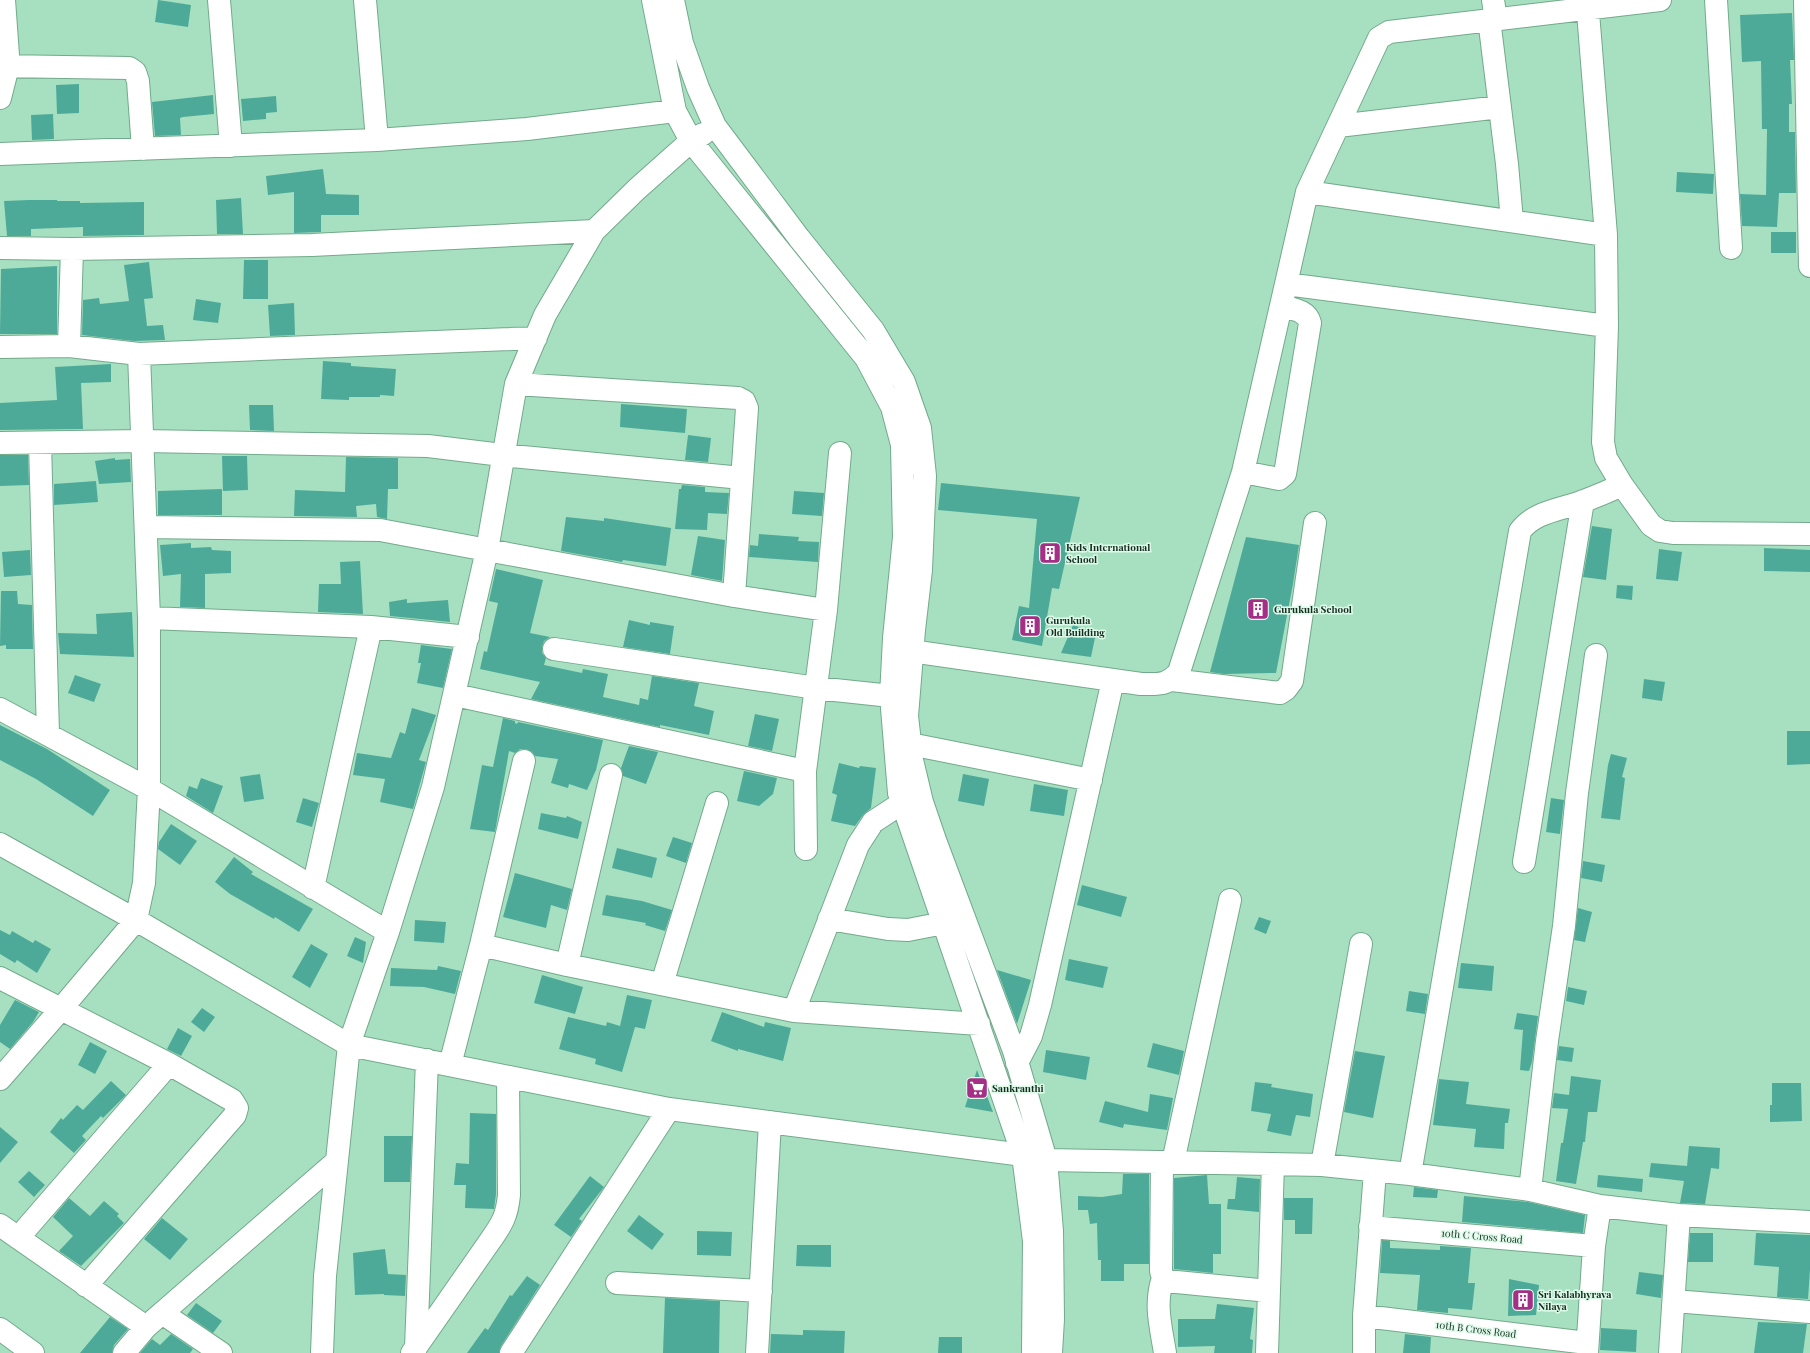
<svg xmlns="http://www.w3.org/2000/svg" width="1810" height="1353" font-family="'Playfair Display',serif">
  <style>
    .building { fill: #4daa99 }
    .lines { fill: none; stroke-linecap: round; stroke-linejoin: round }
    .minor-casing { stroke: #72aa8b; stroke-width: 24 }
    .minor { stroke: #fff; stroke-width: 22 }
    .labels { text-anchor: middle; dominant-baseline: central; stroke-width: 3; stroke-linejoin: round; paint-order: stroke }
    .poi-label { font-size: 10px; font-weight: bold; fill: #142b1f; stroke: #ddfae9; text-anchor: start }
    .street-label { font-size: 10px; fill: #142b1f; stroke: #ddfae9 }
  </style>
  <rect width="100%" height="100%" fill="#a6e0c0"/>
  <!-- building -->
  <path class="building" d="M158 0 191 5 188 27 155 22Z
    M1792 13 1794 60H1790L1792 104H1789V132H1795L1796 193H1779L1777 227 1742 226 1740 194 1766 195 1767 129H1762L1761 61 1742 62 1740 15Z
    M79 84V113L57 114 56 85Z
    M213 95 214 114 183 117 180 118 181 135 155 136 152 102Z
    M276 96 277 112 266 113V119L243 121 241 99Z
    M53 114 54 139 32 140 31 115Z
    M323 169 326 194 359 195V215H321V232L294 233V192L268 195 266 176Z
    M1677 172 1714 174 1713 194 1676 192Z
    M241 198 243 234H217L216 200Z
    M29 200H57V201H80V203L144 202V235L83 236V227L31 229V236H7L4 201Z
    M1771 232H1796V253H1771Z
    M244 260H268V299H243Z
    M149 262 153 298 144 299 147 326 163 325 165 340 134 341 82 335 83 300 99 298 100 304 129 301 124 265Z
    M57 266V334H0L1 269Z
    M196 299 221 303 218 323 193 320Z
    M294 303 295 335 270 336 268 305Z
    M323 361 351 363V366L396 369 394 396 380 395V397H349V400L321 399Z
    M111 364V382L81 383 83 429 0 430V403L57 400 55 367Z
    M621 404 687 409 685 433 620 427Z
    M249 405H273L274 431 250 430Z
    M688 435 711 438 708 462 685 460Z
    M0 455H28L29 485 0 486Z
    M222 456H247L248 490 223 491Z
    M346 457 398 458V489H388L387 519 377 517 376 504 356 506 357 517 294 516 295 490 345 492Z
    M115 458V460L130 459 131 482 99 484 95 461Z
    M96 481 98 502 54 505V484Z
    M941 483 1080 497 1059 589 1052 588 1042 646 1012 640 1019 606 1029 608 1037 519 938 510Z
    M682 485 705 487V492L729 493 727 514 708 513 707 530 675 529 679 489H681Z
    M222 489V515H158V491Z
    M794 491 824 493 822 516 792 514Z
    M566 517 604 521V518L671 528 666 566 623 560 622 562 561 551Z
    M1592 526 1612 529 1606 580 1583 577Z
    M759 534 799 537 798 541 819 542 818 562 749 557 750 545 758 546Z
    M698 536 725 540 722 581 691 575Z
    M1246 537 1299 545 1293 584 1276 673 1224 674 1210 672Z
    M191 543V548L211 547 212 550 231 551V573L205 574V608L180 607 181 574 163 576 160 545Z
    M1764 548 1810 550V572L1764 571Z
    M1659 549 1682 552 1678 581 1656 579Z
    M30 550 31 575 4 577 2 552Z
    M360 561 363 614 318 612 319 584H341L340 562Z
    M496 569 543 580 530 633 550 637 544 641 542 647V653L546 658 544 665 582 673 583 669 608 674 603 697 639 705 640 698 648 700 652 676 699 683 694 706 714 711 709 735 660 725V727L531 699 540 682 480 669 484 651 487 652 498 603 489 601Z
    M1617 585 1633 586 1632 600 1616 598Z
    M1 591H17L18 604 32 605 33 649H6V645L0 646Z
    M407 599V603L448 600 450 622 390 616 389 602Z
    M132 612 134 657 60 654 58 633 97 634 96 614Z
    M629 620 650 625V622L674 626 670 654 623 647Z
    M1073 625 1096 633 1091 657 1061 653Z
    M421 645 452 649 443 688 417 683 421 663H418Z
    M75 675 101 684 94 702 68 693Z
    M1644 679 1665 682 1662 701 1642 698Z
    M412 708 436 715 419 760 426 762 413 809 380 802 385 779 353 775 357 753 391 758 400 732 405 734Z
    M755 714 779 719 772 751 748 746Z
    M503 718 515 721V723L517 724 518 722 603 740 596 770 587 790 569 784 568 788 551 783 558 759 535 756 532 752 526 749H520L515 753 509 751 495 832 470 829 482 765 493 767Z
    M0 725 47 749 110 790 93 816 36 779 0 760Z
    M1787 731H1810V764L1787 765Z
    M629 746 658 752 646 784 623 776 621 768Z
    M1611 754 1627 758 1622 777 1625 778 1620 820 1601 818 1608 765Z
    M839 763 859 768 860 766 876 768 871 808 863 815 855 826 831 821 837 795 832 793Z
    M744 771 777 778 773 794 759 806 737 801Z
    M260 774 264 799 244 802 240 777Z
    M963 774 989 779 984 806 958 801Z
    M201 778 223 786 213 813 186 796 189 786 197 789Z
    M1034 784 1068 790 1064 816 1030 811Z
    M303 798 319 803 312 827 296 822Z
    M1551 798 1564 800 1560 834 1546 832Z
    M541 813 566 818 567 816 582 822 578 839 538 829Z
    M171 824 197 841 180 865 158 849 159 842Z
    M673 837 692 843 686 863 666 856Z
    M617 848 657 858 652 878 612 868Z
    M234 857 253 872 251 874 313 909 299 932 275 917 274 919 230 894 215 882Z
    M1583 861 1605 865 1602 882 1581 878Z
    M515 873 572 889 567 910 551 905 546 928 503 917Z
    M1082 885 1127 897 1121 917 1077 905Z
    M606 895 642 901 672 910 665 931 645 925 646 923 602 915Z
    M1578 908 1592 912 1585 942 1574 940Z
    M1259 917 1271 921 1266 934 1254 929Z
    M415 920 446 922 444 943 414 941Z
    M0 930 10 935 12 931 33 943 35 940 51 949 37 973 17 960 15 963 0 954Z
    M355 937 366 942 363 963 347 956Z
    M311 944 328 954 310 988 292 977Z
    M1069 959 1108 967 1103 988 1065 980Z
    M1461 963 1494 966 1492 991 1458 988Z
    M438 966 461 971 455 994 424 987 390 986 391 968 437 970Z
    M997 970 1031 980 1017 1024Z
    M542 975 583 987 575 1014 534 1003Z
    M1568 987 1587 991 1584 1005 1566 1001Z
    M1409 991 1428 994 1425 1014 1406 1011Z
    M627 995 652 1000 645 1029 635 1027 622 1072 595 1064 596 1059 559 1049 568 1017 606 1026 607 1022 620 1026Z
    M15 1000 39 1012 33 1022 10 1049 0 1042V1025Z
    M202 1008 215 1017 204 1032 191 1022Z
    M722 1012 764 1027 765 1022 791 1028 783 1061 738 1049V1051L711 1041Z
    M1517 1013 1538 1016 1532 1062 1529 1071 1520 1070 1523 1030 1514 1029Z
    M178 1028 192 1036 181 1056 167 1049Z
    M90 1042 107 1051 95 1074 78 1065Z
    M1153 1043 1184 1051 1179 1075 1147 1067Z
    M1559 1046 1574 1048 1572 1062 1557 1060Z
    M1046 1050 1090 1057 1086 1080 1043 1072Z
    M1355 1051 1385 1056 1373 1118 1344 1112Z
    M977 1070 993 1112 965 1107Z
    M1571 1076 1601 1080 1597 1112H1588L1585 1142H1583L1576 1184 1556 1181 1561 1143H1563L1568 1109 1552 1108 1554 1093 1569 1095Z
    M1439 1079 1469 1082 1466 1104 1510 1109 1508 1123H1505L1504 1149 1474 1147 1476 1129 1433 1125Z
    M111 1081 126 1095 103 1118 101 1116 82 1136 86 1140 74 1153 50 1132 61 1118 63 1120 77 1105 83 1110Z
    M1255 1082 1272 1084 1271 1087 1313 1094 1310 1117 1296 1115 1291 1136 1267 1131 1271 1114 1251 1111Z
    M1772 1083H1801L1802 1121 1770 1122V1105H1772Z
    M1150 1094 1173 1098 1167 1130 1124 1124 1123 1128 1099 1122 1105 1101 1148 1112Z
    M470 1113 496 1114V1194L494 1209 465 1208 466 1185H454L456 1163 469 1164Z
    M0 1127 18 1142 0 1163Z
    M384 1136H412L410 1182H384Z
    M1689 1146 1720 1148 1719 1169 1711 1168 1705 1204 1680 1203 1684 1181 1649 1177 1651 1163 1687 1166Z
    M29 1171 45 1185 34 1197 18 1182Z
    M1123 1174H1149V1264H1124V1281H1101V1260H1098L1097 1223 1090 1224 1088 1210H1078V1196L1102 1197 1122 1194Z
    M1207 1175 1209 1204H1221V1254H1213V1273L1174 1269V1178Z
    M1598 1175 1643 1179 1642 1192 1597 1187Z
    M590 1176 604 1187 579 1219 582 1221 571 1237 554 1225Z
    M1237 1177 1260 1179 1259 1212 1227 1209 1228 1199H1235Z
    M1414 1187 1438 1190 1437 1198 1413 1197Z
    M1464 1196 1528 1202 1585 1215 1583 1233 1462 1222Z
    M69 1198 90 1216 104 1201 119 1214 117 1216 124 1223 81 1266 59 1251 73 1236 53 1217Z
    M1284 1198H1313L1312 1234H1295V1220H1284Z
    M639 1215 664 1234 652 1250 627 1231Z
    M162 1218 188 1239 170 1260 144 1239Z
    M697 1231 732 1232 731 1256 697 1255Z
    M1690 1233H1713V1262H1688Z
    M1756 1233 1810 1235V1270L1808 1299 1777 1297 1779 1267 1754 1265Z
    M1382 1241H1390V1248L1440 1250V1246L1471 1248 1468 1283H1475L1472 1310 1448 1308V1313L1417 1310 1420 1275 1380 1273Z
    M797 1245H831V1267L796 1266Z
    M385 1249 388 1274 406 1275 405 1296 384 1295V1294L355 1295 353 1253Z
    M1639 1272 1663 1275 1661 1298 1636 1294Z
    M527 1276 540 1285 501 1346 499 1353H467L485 1328 488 1330 510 1295 512 1296Z
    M1509 1279 1539 1285 1536 1315 1508 1316Z
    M665 1298 720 1301 719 1353H663Z
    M196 1303 222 1321 213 1333 187 1315Z
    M1217 1304 1254 1308 1250 1339 1253 1340 1252 1353H1214L1215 1346 1178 1347V1319H1215Z
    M110 1317 128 1329 114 1345 112 1353H80Z
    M1758 1322 1807 1324 1803 1353H1754Z
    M1601 1328 1637 1330 1636 1352 1600 1350Z
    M803 1330 845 1331 844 1353H770L771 1334 803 1335Z
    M171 1334 193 1349 190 1353H140L152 1339 160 1345Z
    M1405 1334 1431 1337 1430 1353H1403Z
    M939 1337H962V1353H938Z"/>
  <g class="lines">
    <!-- minor casing -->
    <g class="minor-casing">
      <path id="minor" d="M219 0 231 146
        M365 0 377 140
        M653 0 675 111 691 141 866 358 892 407 902 445 904 537 894 638 891 696 899 793 1023 1155 1034 1241 1033 1353
        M673 0 682 43 698 88 715 126 799 238 873 330 904 382 920 428 925 476 921 570 914 630 907 716 912 760 922 802 935 840 1014 1051 1046 1160 1052 1231 1053 1319 1051 1353
        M1493 0 1496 19
        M1587 0 1606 235 1607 326 1603 442 1606 458 1622 485 1651 525 1660 531 1673 533 1810 534
        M1716 0 1731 248
        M1805 0 1810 266
        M1489 19 1507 164 1512 221
        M0 66 129 68 135 72 138 81 143 149
        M0 98 8 66V55L4 0
        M1338 126 1500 107
        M0 154 377 140 527 129 675 111
        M1307 192 1606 235
        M0 248 72 249 312 245 594 231
        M1286 284 1607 326
        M69 346 72 249
        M0 347 69 346 139 354 536 338
        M516 384 738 398 744 401 747 408 734 596
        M0 443 143 441 428 446 502 455 742 478
        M40 443 48 734
        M1243 472 1279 479 1285 474 1310 323C1307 310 1292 309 1281 306
        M146 527 380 530 734 596 826 610
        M149 618 371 627 468 637
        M554 649 816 688 891 696
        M897 649 1141 684C1158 684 1167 686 1179 672L1243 472 1307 192 1379 38 1389 32 1660 0
        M1172 680 1280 693 1286 689 1292 681 1315 523
        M455 695 805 771
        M0 709 149 789 388 932
        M910 744 1091 780
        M0 844 136 920 349 1045 669 1109 1023 1155 1046 1160 1322 1165 1410 1174 1530 1190 1600 1206 1679 1215 1810 1222
        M806 849 805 771 826 610 840 453
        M1524 862 1583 501
        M313 888 371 627
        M829 919 888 929 908 930 944 923
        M481 945 567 965 794 1011 979 1024
        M567 965 611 775
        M0 978 169 1064 232 1100 237 1108 235 1115 86 1286
        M662 984 717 803
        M794 1011 858 845 873 822 902 803
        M1017 1063 1031 1036 1040 1005 1113 680
        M450 1065 481 945 524 761
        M0 1079 61 1009 136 920 144 883 149 789V618L139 354
        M1162 1162 1161 1271 1163 1278 1166 1281 1269 1291
        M1173 1162 1230 900
        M1322 1165 1361 944
        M1410 1174 1520 531C1535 511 1561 510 1584 501 1597 496 1609 491 1622 485
        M1530 1190 1547 1041 1564 926 1577 793 1596 655
        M0 1225 146 1327
        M1370 1227 1594 1246
        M18 1238 169 1064
        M1163 1278C1154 1304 1161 1327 1165 1353
        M617 1283 761 1291
        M1674 1301 1810 1312
        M162 1313 221 1353
        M1364 1316 1587 1343
        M0 1329 33 1353
        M416 1348 427 1060
        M124 1353 146 1327 337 1161
        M322 1353 325 1276 349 1045 388 932 433 787 487 550 516 384 545 315 594 231 637 189 691 141 703 134
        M412 1353 490 1241C502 1224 507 1216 509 1195L508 1077
        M511 1353 669 1109
        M757 1353 770 1122
        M1267 1353 1273 1164
        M1364 1353V1316L1375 1171
        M1587 1353 1594 1246 1600 1206
        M1670 1353 1679 1215"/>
    </g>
    <!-- minor -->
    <use href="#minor" class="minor"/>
  </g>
  <!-- icons -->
  <defs>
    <g id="building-square" transform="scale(1.15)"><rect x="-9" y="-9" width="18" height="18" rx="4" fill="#a52f87" stroke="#ddfae9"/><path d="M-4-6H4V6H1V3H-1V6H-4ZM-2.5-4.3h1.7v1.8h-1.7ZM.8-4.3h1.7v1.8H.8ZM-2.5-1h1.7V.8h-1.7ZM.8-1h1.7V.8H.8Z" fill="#fff"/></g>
    <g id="supermarket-square" transform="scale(1.15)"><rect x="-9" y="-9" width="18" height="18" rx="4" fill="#a52f87" stroke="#ddfae9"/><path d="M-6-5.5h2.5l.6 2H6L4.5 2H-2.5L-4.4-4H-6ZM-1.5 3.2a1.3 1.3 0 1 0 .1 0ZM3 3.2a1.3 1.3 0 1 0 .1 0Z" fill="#fff"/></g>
  </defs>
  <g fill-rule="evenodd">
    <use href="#building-square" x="1050" y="553"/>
    <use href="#building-square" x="1258" y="609"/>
    <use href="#building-square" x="1030" y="626"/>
    <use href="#supermarket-square" x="977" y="1088"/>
    <use href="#building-square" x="1523" y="1300"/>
  </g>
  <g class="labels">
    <!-- poi labels -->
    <g class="poi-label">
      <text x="1066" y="547">Kids International<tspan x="1066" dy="12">School</tspan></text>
      <text x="1274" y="609">Gurukula School</text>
      <text x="1046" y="620">Gurukula<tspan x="1046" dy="12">Old Building</tspan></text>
      <text x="992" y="1088">Sankranthi</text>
      <text x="1538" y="1294">Sri Kalabhyrava<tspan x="1538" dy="12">Nilaya</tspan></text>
    </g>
    <!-- street labels -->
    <g class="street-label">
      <text transform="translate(1482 1236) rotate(5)">10th C Cross Road</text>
      <text transform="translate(1476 1329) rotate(7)">10th B Cross Road</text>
    </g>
  </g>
</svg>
